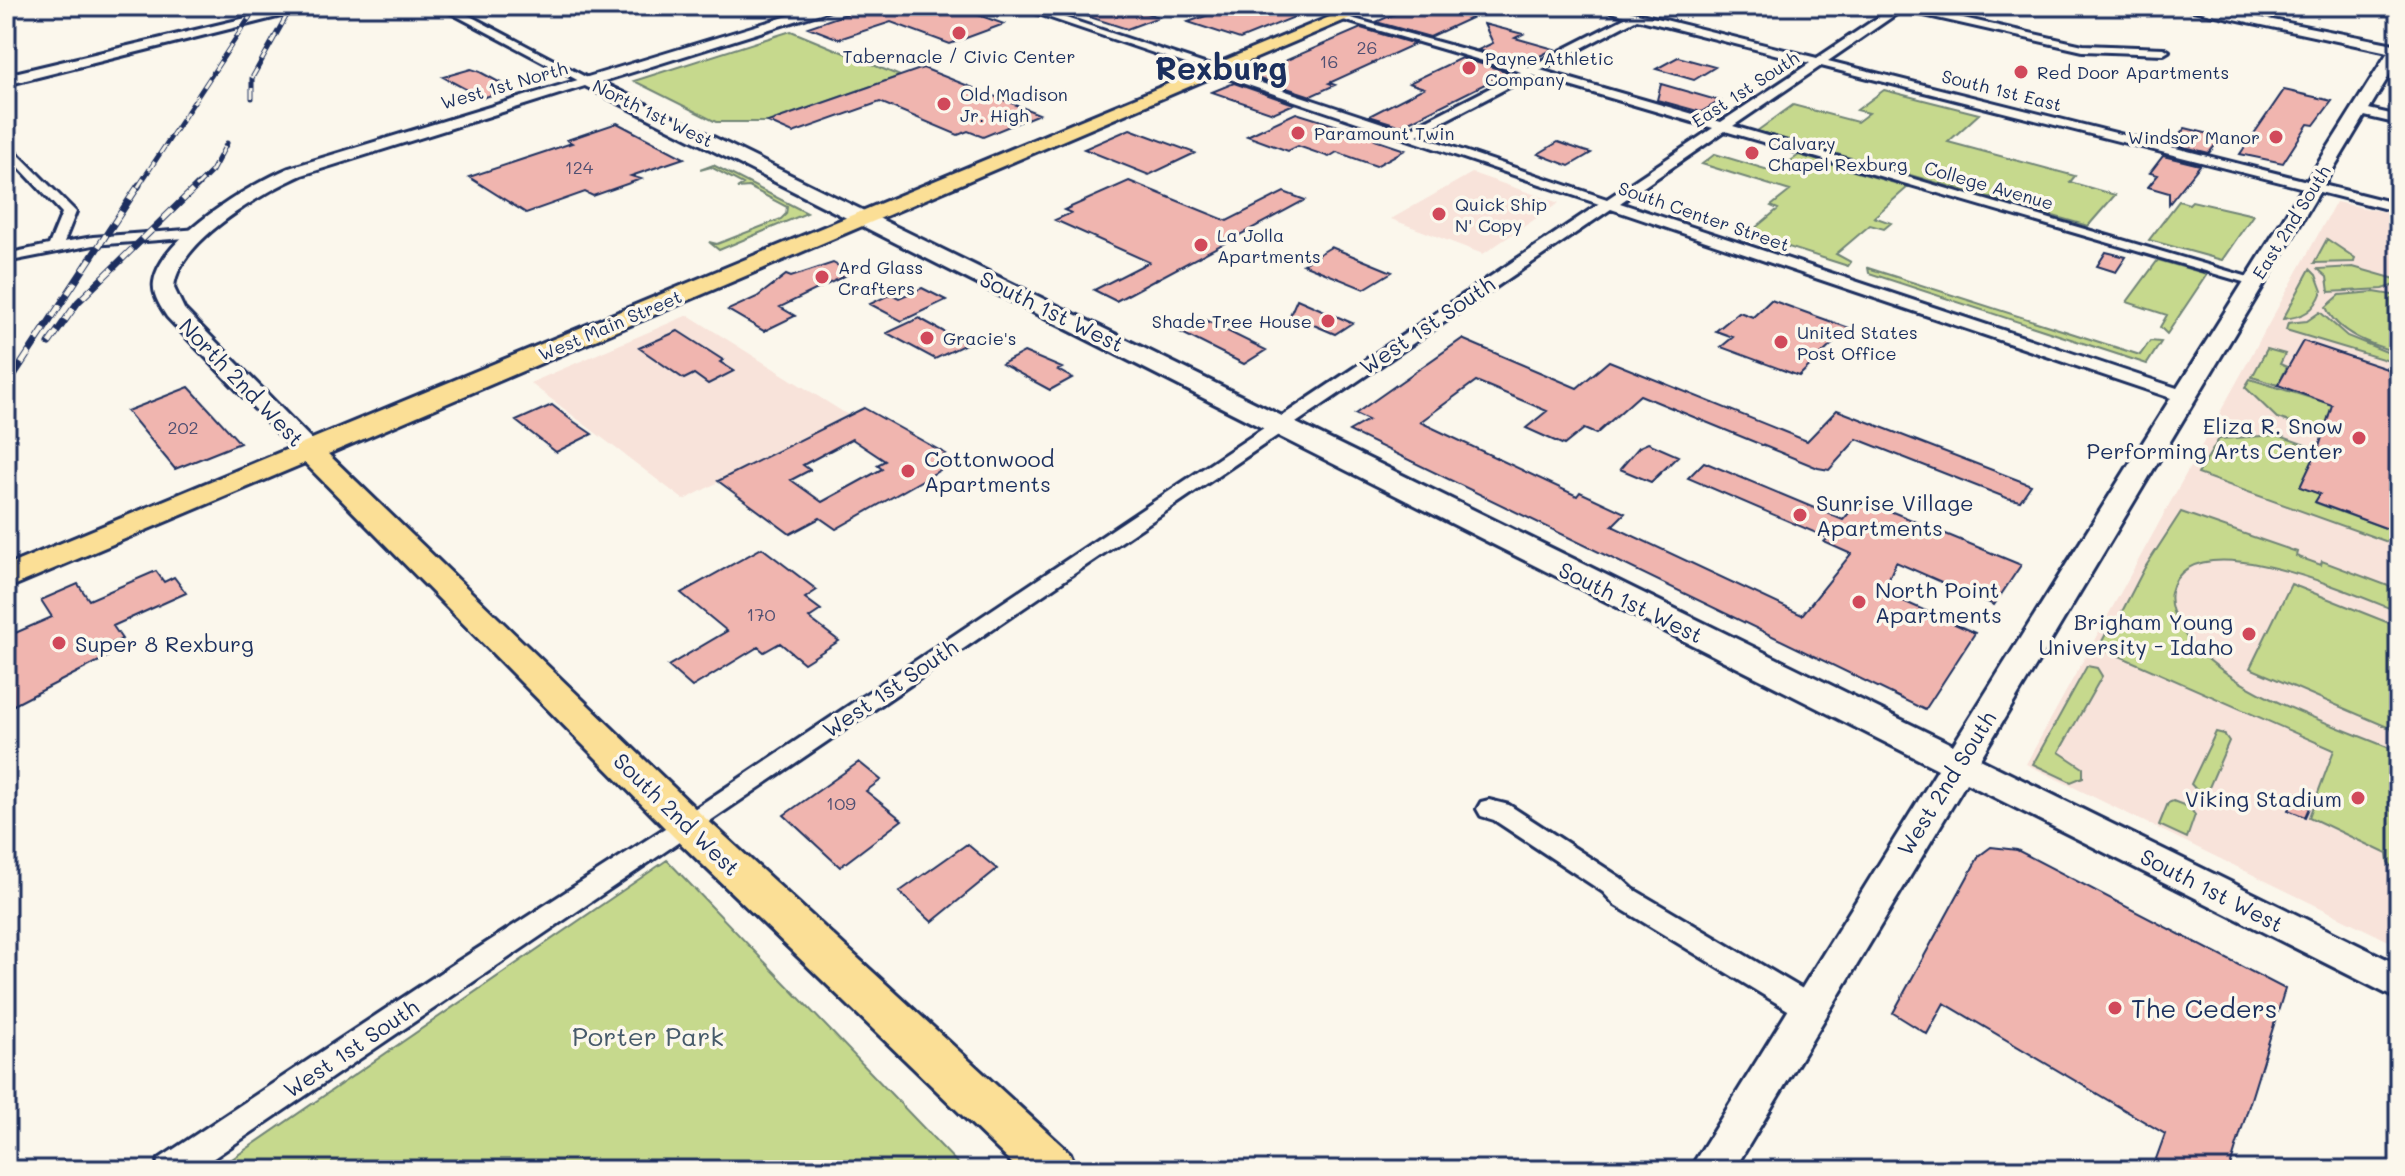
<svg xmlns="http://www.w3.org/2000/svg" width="2405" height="1176" font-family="Mali,sans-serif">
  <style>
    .built { fill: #f8e3da }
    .green { fill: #c6d98d; stroke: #708476; stroke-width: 2 }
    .building { fill: #f0b5af; stroke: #1b2f5e; stroke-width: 2; fill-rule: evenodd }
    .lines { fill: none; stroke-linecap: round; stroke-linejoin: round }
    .street-casing { stroke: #1b2f5e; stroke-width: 6 }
    .secondary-casing { stroke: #1b2f5e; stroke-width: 6 }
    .primary-casing { stroke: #1b2f5e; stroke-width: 6 }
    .street { fill: #fbf7ec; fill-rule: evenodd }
    .secondary { fill: #fbf7ec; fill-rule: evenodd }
    .primary { fill: #fbdf96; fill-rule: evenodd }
    .rail-far1-casing { stroke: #1b2f5e; stroke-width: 5 }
    .rail-casing { stroke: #1b2f5e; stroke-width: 7 }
    .rail-far1 { stroke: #fbf7ec; stroke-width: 3; stroke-dasharray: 10; stroke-linecap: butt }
    .rail { stroke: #fbf7ec; stroke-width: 5; stroke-dasharray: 14; stroke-linecap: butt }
    .poi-dot { fill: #d1495b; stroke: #fbf7ec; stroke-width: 3 }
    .labels { text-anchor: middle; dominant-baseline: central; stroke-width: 7; stroke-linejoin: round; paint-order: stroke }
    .number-label { font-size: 18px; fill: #505072 }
    .far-poi-label { font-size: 18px; fill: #1b2f5e; stroke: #fbf7ec; text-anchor: start }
    .far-street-label { font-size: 18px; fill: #1b2f5e; stroke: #fbf7ec }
    .street-label { font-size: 22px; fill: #1b2f5e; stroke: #fbf7ec }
    .poi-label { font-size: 22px; fill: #1b2f5e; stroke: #fbf7ec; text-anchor: start }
    .near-poi-label { font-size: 26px; fill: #1b2f5e; stroke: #fbf7ec; text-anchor: start }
    .near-park-label { font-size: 26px; fill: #465a6a; stroke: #fbf7ec }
    .far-town-label { font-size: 32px; font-weight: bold; fill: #1b2f5e; stroke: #fbf7ec }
  </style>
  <rect width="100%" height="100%" fill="#fbf7ec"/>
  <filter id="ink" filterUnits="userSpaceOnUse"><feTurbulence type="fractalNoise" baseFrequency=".0125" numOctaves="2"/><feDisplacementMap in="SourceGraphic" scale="16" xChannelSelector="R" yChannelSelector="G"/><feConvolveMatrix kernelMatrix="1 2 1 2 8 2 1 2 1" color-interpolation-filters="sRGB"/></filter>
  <g filter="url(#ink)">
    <!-- built -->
    <path class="built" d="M1472 173 1559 203 1483 254 1391 219Z
      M2336 202 2399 215V946L2026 764Z
      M688 315 848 415 684 500 530 383Z"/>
    <!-- green -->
    <path class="green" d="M791 31 900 76 768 122H716L634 81Z
      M1884 90 1979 114 1948 142 2075 176 2070 182 2115 195 2088 226 1757 131 1793 105 1857 122 1869 113 1857 110Z
      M1715 154 1775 172 1799 155 1908 187 1874 217 1891 223 1884 229 1870 225 1836 254 1851 262 1848 266 1748 234 1778 209 1771 206 1790 191 1702 164Z
      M713 165 807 213 719 250 709 242 717 244 781 219 786 214 787 207 749 187 737 188 743 184 711 167 700 170Z
      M2179 201 2189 204 2192 201 2253 215 2222 260 2149 240Z
      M2327 239 2355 258 2354 262 2314 263Z
      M2158 260 2207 274 2167 334 2160 327 2167 315 2127 302Z
      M2353 267 2399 280V284L2383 289 2329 292 2327 277 2318 269Z
      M1868 268 2140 355 2150 341 2161 342 2147 364 1869 273Z
      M2310 269 2316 275 2322 291C2315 311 2303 317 2283 319Z
      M2374 292 2399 296V353C2373 345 2337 334 2326 307L2340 295Z
      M2320 312 2347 336 2399 357V364L2286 330 2288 323 2307 321Z
      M2267 349 2285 354 2280 364 2287 367 2278 385 2252 377Z
      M2250 379 2340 407 2324 433 2277 418 2245 387Z
      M2277 435 2317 449 2320 454 2301 487 2320 494 2316 503 2399 533V546L2198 474 2219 439Z
      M2181 512 2297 552 2296 556 2321 565 2322 561 2399 590V612C2358 596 2188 518 2171 592 2167 611 2185 638 2199 651 2248 699 2336 725 2399 752V875L2388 862 2387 854 2309 817 2334 750 2099 647 2109 628 2113 629 2144 569Z
      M2291 584 2399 627V732L2250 668Z
      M2087 666 2097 668 2102 676 2059 752 2083 768V777L2071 782 2033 764Z
      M2216 732 2224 734 2229 741 2207 792 2199 793 2191 784Z
      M2173 801 2189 807 2195 815 2187 838 2159 825 2168 803Z
      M667 860 964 1170H216Z"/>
    <!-- building -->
    <path class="building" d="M853 6H953L1004 24 950 44 891 22 839 39 808 27 858 10Z
      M1068 6H1124L1159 17 1127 29 1068 10Z
      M1235 6H1319V7L1240 39 1188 22Z
      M1413 6H1455L1482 13 1430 37 1376 22Z
      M1484 24 1523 34 1515 38 1554 49 1526 63 1478 50 1493 43Z
      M1361 28 1415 44 1329 83 1335 85 1311 96 1250 76Z
      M1678 57 1715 67 1694 80 1656 69Z
      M1461 58 1509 72 1401 126 1369 116 1424 88 1409 83Z
      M923 68 1039 114 983 137 968 131 958 135 880 102 793 133 768 122Z
      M471 69 480 72 512 89 482 98 443 77Z
      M1234 83 1294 104 1273 113 1212 92Z
      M1661 84 1720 101 1701 112 1657 100Z
      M2284 90 2332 101 2314 125 2308 124 2283 163 2240 154Z
      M1296 113 1344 128 1353 124 1385 135 1375 140 1405 150 1376 166 1337 152 1329 157 1298 146 1288 151 1247 136Z
      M617 123 684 158 631 176 641 179 593 196 585 192 526 213 469 177 572 143 567 140Z
      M2185 128 2222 137 2209 153 2172 144Z
      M1130 129 1195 153 1149 175 1084 149Z
      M1558 142 1584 151 1591 153 1569 166 1538 154Z
      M2163 156 2200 165 2169 204V193L2148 187 2158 175 2150 173Z
      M1129 181 1227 221 1284 192 1305 200 1116 301 1094 290 1149 262 1055 220 1071 213 1064 210Z
      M1331 247 1392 272 1364 289 1303 264Z
      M2106 252 2126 257 2116 272 2097 266Z
      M833 263 851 273 780 307 795 316 764 331 728 310 757 297 786 275 791 277Z
      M922 288 946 300 902 321 870 304 891 294 899 298Z
      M1297 299 1352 323 1335 334 1290 315Z
      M1771 300 1849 328 1799 376 1721 347 1733 337 1716 331 1739 312 1753 317Z
      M1199 317 1266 350 1244 364 1176 330Z
      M919 318 966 344 935 359 887 333Z
      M678 331 723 360 720 362 734 371 708 384 694 374 684 379 639 348Z
      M1462 339 1577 388 1609 361 1807 441 1837 410 2031 485 2020 501 2007 498 1857 439 1829 470 1818 468 1640 395 1596 434 1584 429 1564 445 1526 428 1547 411 1476 381 1420 422 1577 496 1580 492 1625 513 1612 526 1802 615 1851 554 1824 542 1828 538 1688 478 1704 462 1843 520 1861 499 2021 565 1994 605 1896 562 1883 592 1975 633 1925 710 1349 431 1368 420 1355 414Z
      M2303 341 2399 373V533L2315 502 2320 494 2300 487 2319 447 2332 405 2278 385Z
      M1024 352 1062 368 1058 370 1072 378 1050 390 1002 364Z
      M189 387 240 443 175 469 127 411Z
      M552 405 570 419 592 434 556 452 516 421Z
      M864 408 946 454 939 458 949 465 836 529 820 518 790 534 718 481ZM852 439 885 461 877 465 882 469 822 502 791 480 810 470 803 465Z
      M1648 443 1678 456 1651 482 1620 469 1639 447Z
      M762 548 817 590 805 598 821 610 809 618 839 641 804 663 780 643 764 652 758 647 692 687 668 666 727 631 681 593Z
      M156 571 164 582 174 577 186 593 113 626 122 639 101 648 107 657 6 709V637L52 617 41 600 78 584 89 600Z
      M859 762 881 780 866 791 902 820 840 867 784 815Z
      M2295 793 2312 801 2305 817 2288 810Z
      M967 844 997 869 932 922 899 892Z
      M1991 847 2017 850 2285 989 2229 1170H2152L2165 1134 1944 1003 1927 1034 1893 1013 1979 856Z"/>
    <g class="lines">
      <!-- street casing -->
      <g class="street-casing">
        <path id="street" d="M438 6H451L593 81 583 83Z
          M1015 6H1030L1406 131 1521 72 1340 19V15L1529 67 1627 17 1592 6H1609L1817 58 1895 6H1910L2083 45 2164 48 2169 51 2164 54 2083 51 1902 10 1828 61 2399 204V212L1821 66 1733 126 2262 281 2260 284H2250L1725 131 1620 203 2189 392V400H2177L1611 209 196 1170H155L159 1159 452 965 679 819 1599 204ZM1637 19 1810 63 1721 122 1540 70ZM1532 75 1713 128 1607 199 1417 135Z
          M2360 107 2399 116V124L2356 114 2354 111Z
          M6 142 76 212 64 242 93 237 199 229 206 233 199 237 93 245 6 262V254L49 245 62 213 6 153Z
          M1489 800 1509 805 1621 878 1633 889 1818 998 1822 1007 1818 1016 1808 1019 1798 1016 1615 905 1603 892 1494 820 1481 816 1477 809 1481 802Z"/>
      </g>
      <!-- secondary casing -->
      <g class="secondary-casing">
        <path id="secondary" d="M296 6H321L6 85V75Z
          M821 6H843L601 82 1953 745 2388 52 2174 6H2202L2399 45V59L1980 759 2399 965V1000L1966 783 1734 1170H1689L1938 769 585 86 302 175C264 192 177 241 174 288L184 309 318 446 321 451 318 456H300L167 317C161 307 152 295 154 282 160 238 251 184 289 168Z"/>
      </g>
      <!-- primary casing -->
      <g class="primary-casing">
        <path id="primary" d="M1356 6H1378L328 454 702 815 1070 1153 1077 1170H1019L674 837 305 463 6 589V566Z"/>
      </g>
      <!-- street -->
      <use href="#street" class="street"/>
      <!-- secondary -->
      <use href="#secondary" class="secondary"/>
      <!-- primary -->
      <use href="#primary" class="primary"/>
      <!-- rail-far1 casing -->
      <g class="rail-far1-casing">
        <path id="rail-far1" d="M252 98V78L292 6
          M138 187 257 6
          M196 187 212 171 227 143"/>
      </g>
      <!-- rail casing -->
      <g class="rail-casing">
        <path id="rail" d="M49 343 78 302 198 185
          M6 387 139 185"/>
      </g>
      <!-- rail-far1 -->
      <use href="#rail-far1" class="rail-far1"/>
      <!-- rail -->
      <use href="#rail" class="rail"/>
    </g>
  </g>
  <!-- markers -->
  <g class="poi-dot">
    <circle cx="959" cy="33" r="8"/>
    <circle cx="1469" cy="68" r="8"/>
    <circle cx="2021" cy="72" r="8"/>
    <circle cx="944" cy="104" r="8"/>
    <circle cx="1298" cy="133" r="8"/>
    <circle cx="2276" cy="137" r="8"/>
    <circle cx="1752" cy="153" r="8"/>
    <circle cx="1439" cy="214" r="8"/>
    <circle cx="1201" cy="245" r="8"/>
    <circle cx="822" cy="277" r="8"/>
    <circle cx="1328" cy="321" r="8"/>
    <circle cx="927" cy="338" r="8"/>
    <circle cx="1781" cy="342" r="8"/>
    <circle cx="2359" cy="438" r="8"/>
    <circle cx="908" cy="471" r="8"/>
    <circle cx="1800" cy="515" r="8"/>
    <circle cx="1859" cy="602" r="8"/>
    <circle cx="2249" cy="634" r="8"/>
    <circle cx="59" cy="643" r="8"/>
    <circle cx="2358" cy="798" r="8"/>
    <circle cx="2115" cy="1008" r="8"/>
  </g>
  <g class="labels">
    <!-- number labels -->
    <g class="number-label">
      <text x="1367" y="47">26</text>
      <text x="1329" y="61">16</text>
      <text x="579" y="167">124</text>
      <text x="183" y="427">202</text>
      <text x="761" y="614">170</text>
      <text x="841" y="803">109</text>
    </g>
    <!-- far-poi labels -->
    <g class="far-poi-label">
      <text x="959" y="56" text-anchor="middle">Tabernacle / Civic Center</text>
      <text x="1485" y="58">Payne Athletic<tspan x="1485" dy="21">Company</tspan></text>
      <text x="2037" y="72">Red Door Apartments</text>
      <text x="960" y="94">Old Madison<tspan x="960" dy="21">Jr. High</tspan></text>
      <text x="1314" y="133">Paramount Twin</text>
      <text x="2260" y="137" text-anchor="end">Windsor Manor</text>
      <text x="1768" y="143">Calvary<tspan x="1768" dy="21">Chapel Rexburg</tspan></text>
      <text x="1455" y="204">Quick Ship<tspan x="1455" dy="21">N' Copy</tspan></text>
      <text x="1217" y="235">La Jolla<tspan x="1217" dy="21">Apartments</tspan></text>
      <text x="838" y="267">Ard Glass<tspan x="838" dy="21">Crafters</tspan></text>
      <text x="1312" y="321" text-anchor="end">Shade Tree House</text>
      <text x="1797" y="332">United States<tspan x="1797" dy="21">Post Office</tspan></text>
      <text x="943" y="338">Gracie's</text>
    </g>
    <!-- far-street labels -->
    <g class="far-street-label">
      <text transform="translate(504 85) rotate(-16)">West 1st North</text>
      <text transform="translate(1745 89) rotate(-33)">East 1st South</text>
      <text transform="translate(2002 90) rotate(14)">South 1st East</text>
      <text transform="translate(653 113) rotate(26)">North 1st West</text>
      <text transform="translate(1989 185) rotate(16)">College Avenue</text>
      <text transform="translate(1704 216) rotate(19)">South Center Street</text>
      <text transform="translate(2291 222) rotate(-58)">East 2nd South</text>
      <text transform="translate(610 325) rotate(-23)">West Main Street</text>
    </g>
    <!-- street labels -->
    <g class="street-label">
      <text transform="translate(1052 311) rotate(26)">South 1st West</text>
      <text transform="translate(1427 325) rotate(-34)">West 1st South</text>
      <text transform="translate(242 382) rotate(46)">North 2nd West</text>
      <text transform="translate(1631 602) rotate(26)">South 1st West</text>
      <text transform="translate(890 688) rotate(-34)">West 1st South</text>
      <text transform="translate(1946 783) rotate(-58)">West 2nd South</text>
      <text transform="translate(677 814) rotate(44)">South 2nd West</text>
      <text transform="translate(2212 890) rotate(27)">South 1st West</text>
      <text transform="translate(351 1048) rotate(-34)">West 1st South</text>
    </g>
    <!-- poi labels -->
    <g class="poi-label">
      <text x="2343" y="425" text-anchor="end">Eliza R. Snow<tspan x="2343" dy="25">Performing Arts Center</tspan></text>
      <text x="924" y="458">Cottonwood<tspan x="924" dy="25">Apartments</tspan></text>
      <text x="1816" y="502">Sunrise Village<tspan x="1816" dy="25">Apartments</tspan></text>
      <text x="1875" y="589">North Point<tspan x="1875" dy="25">Apartments</tspan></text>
      <text x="2233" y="621" text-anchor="end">Brigham Young<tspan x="2233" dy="25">University - Idaho</tspan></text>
      <text x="75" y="643">Super 8 Rexburg</text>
      <text x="2342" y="798" text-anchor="end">Viking Stadium</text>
    </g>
    <!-- near-poi labels -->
    <g class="near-poi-label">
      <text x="2131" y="1008">The Ceders</text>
    </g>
    <!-- near-park labels -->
    <g class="near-park-label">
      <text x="648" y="1036">Porter Park</text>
    </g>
    <!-- far-town labels -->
    <g class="far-town-label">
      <text x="1221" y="67">Rexburg</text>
    </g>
  </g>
  <!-- margin -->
  <rect width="2405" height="1176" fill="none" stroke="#fbf7ec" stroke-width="32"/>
  <rect x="16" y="16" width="2373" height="1144" fill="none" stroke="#1b2f5e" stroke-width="3" filter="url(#ink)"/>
</svg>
